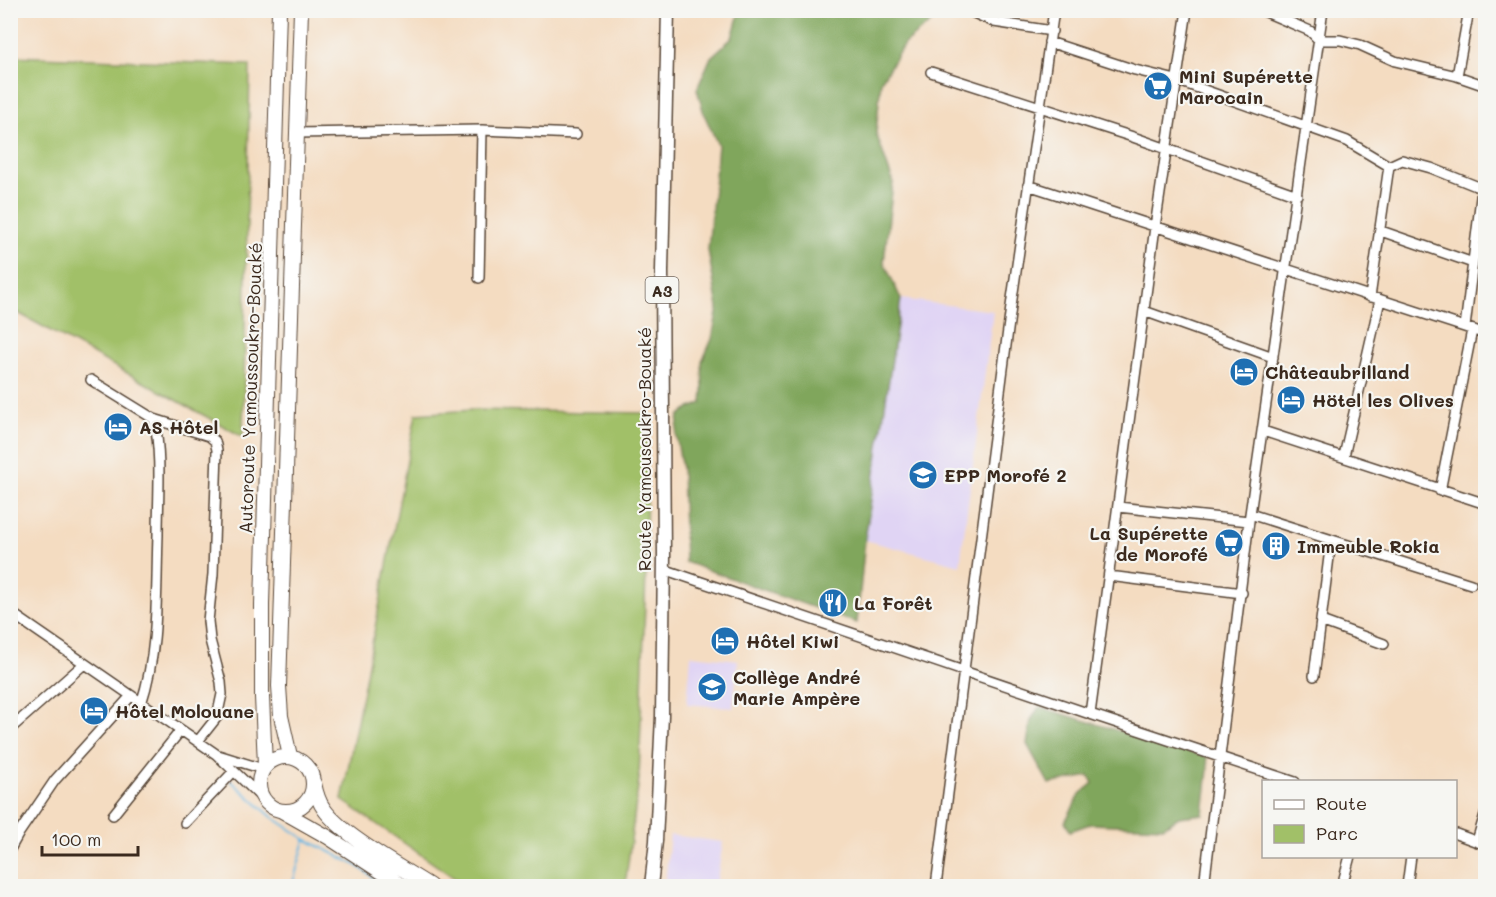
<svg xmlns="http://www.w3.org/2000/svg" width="1496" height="897" font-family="Mali,sans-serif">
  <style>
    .built { fill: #e0d4f4 }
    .green { fill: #a1c068; stroke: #6e7543; stroke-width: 1.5 }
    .forest { fill: #80a65c; stroke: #5e683d; stroke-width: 1.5 }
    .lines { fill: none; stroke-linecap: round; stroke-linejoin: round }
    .stream { stroke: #68b8e3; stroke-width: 2 }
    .minor-casing { stroke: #574536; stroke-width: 12 }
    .major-casing { stroke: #574536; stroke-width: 15 }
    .highway-casing { stroke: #574536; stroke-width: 16 }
    .minor { stroke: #fff; stroke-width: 9 }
    .major { stroke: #fff; stroke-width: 12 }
    .highway { stroke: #fff; stroke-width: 14 }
    .labels { text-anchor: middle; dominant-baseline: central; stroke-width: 4.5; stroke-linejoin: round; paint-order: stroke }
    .shield { fill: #f6f6f2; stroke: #73675e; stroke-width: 1.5 }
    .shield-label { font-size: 16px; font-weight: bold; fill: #3b2a1e }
    .poi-label { font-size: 18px; font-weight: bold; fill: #3b2a1e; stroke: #f6f6f2; text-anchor: start }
    .street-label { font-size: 18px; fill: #3b2a1e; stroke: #f6f6f2 }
  </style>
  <rect width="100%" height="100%" fill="#f6f6f2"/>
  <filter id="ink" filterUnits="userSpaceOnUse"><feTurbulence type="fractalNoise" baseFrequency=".0167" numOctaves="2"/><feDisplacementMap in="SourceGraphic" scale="12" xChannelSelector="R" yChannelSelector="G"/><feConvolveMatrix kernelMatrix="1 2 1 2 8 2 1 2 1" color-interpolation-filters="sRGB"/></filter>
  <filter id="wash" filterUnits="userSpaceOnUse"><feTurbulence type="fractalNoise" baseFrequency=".008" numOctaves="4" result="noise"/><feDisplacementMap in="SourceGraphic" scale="24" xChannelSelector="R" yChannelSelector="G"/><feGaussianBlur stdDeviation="1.35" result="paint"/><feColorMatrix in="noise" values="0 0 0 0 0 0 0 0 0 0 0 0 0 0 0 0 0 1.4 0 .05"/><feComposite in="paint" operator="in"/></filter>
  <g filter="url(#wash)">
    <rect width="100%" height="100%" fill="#f4dcc1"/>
    <!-- built -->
    <path class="built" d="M901 299 993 311 960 565 865 540Z
      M691 655 738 660 733 708 687 704Z
      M670 835 723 842 716 886H665Z"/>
    <!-- green -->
    <path class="green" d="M11 56 250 65 243 437 11 309Z
      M472 410 647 413 646 573 639 779 625 886H466L342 800 416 414Z"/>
    <!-- forest -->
    <path class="forest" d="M740 10 934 11V20L904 44 881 81 876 133 893 182 884 262 901 299 865 540 857 623 685 562 682 469 676 435 679 416 686 410 702 403 703 390 702 362 712 339 718 308 708 250 718 145 704 114 697 89 711 57 732 38Z
      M1039 707 1207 757 1208 770 1203 814 1179 817 1163 827 1090 824 1070 831 1065 822 1080 794 1093 783 1089 776 1049 784 1027 744 1031 720Z"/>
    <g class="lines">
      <!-- stream -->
      <path class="stream" d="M230 780 272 817 305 839 356 865 381 883
        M292 886 305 840"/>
    </g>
  </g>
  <g filter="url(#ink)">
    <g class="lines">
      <!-- minor casing -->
      <g class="minor-casing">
        <path id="minor" d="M967 10 994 22 1052 31
          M1261 10 1310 31 1319 40H1340L1360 45 1395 61 1457 76 1486 86
          M1049 42 1135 70 1176 80 1347 141 1389 166
          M931 72 1133 137 1297 195
          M1457 76 1469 10
          M296 133 482 130 576 134
          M1389 166 1402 160 1431 168 1486 190
          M1028 185 1486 334
          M1381 231 1473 263
          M479 278 482 130
          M1370 297 1389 166
          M1144 311 1273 357
          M1465 327 1482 189
          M91 380 154 419C162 455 158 498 158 535 156 591 159 650 141 704
          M154 419 209 436 215 441 217 450 213 574 208 621 210 640 221 682 222 694 217 717 198 741
          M1263 431 1486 504
          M1344 456 1380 300
          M1440 491 1472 330
          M1118 507 1249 521
          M1250 514 1471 584
          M663 569 1090 714 1295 782
          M1109 576 1242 593
          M10 612 216 754 263 799
          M1321 621 1384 644
          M1314 676 1331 541
          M1090 714 1155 227 1187 10
          M10 729 84 664
          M218 755 263 769
          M113 815 181 730
          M185 823 234 771
          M10 832 19 833 55 780 130 697
          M1456 834 1486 845
          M1477 841 1486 811
          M10 849 19 833
          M936 886 1012 299 1054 10
          M1204 886 1249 521 1323 10
          M1342 886 1350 856
          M1407 886 1411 856"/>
      </g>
      <!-- major casing -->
      <g class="major-casing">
        <path id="major" d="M651 886 656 841 662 716 664 556 662 271 668 10"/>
      </g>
      <!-- highway casing -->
      <g class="highway-casing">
        <path id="highway" d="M290 756 281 716 279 686 301 10
          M259 784a27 27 0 1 1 54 0a27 27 0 1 1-54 0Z
          M265 765 262 697V605L279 10
          M314 783C316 793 318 801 324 809 342 835 402 868 430 886
          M282 811 328 837 403 886"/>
      </g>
      <!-- minor -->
      <use href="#minor" class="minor"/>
      <!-- major -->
      <use href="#major" class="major"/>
      <!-- highway -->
      <use href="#highway" class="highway"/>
    </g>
  </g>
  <!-- icons -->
  <defs>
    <g id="supermarket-disc" transform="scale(1.5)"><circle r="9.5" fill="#1f6fb2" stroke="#f6f6f2"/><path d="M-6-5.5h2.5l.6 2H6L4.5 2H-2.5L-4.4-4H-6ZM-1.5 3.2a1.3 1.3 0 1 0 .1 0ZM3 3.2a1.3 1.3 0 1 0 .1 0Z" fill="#fff"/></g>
    <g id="hotel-disc" transform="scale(1.5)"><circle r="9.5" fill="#1f6fb2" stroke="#f6f6f2"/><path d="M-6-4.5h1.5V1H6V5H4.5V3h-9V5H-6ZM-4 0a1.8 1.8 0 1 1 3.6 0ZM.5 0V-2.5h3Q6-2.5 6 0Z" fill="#fff"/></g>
    <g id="school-disc" transform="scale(1.5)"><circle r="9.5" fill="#1f6fb2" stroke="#f6f6f2"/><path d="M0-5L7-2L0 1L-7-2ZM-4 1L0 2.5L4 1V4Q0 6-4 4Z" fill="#fff"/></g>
    <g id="building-disc" transform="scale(1.5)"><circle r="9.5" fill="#1f6fb2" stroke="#f6f6f2"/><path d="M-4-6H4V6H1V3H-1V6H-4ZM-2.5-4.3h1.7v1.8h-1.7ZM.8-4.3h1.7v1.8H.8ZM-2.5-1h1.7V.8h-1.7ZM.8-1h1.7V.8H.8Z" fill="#fff"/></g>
    <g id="restaurant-disc" transform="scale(1.5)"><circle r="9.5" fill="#1f6fb2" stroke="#f6f6f2"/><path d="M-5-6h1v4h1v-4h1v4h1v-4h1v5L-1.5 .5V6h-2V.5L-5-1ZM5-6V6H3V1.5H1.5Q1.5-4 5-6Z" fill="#fff"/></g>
  </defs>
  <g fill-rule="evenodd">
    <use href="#supermarket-disc" x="1158" y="86"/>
    <use href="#hotel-disc" x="1244" y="372"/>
    <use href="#hotel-disc" x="1291" y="400"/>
    <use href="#hotel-disc" x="118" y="427"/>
    <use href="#school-disc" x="923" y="475"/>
    <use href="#supermarket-disc" x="1229" y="543"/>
    <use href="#building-disc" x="1276" y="546"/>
    <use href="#restaurant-disc" x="833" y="603"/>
    <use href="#hotel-disc" x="725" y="641"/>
    <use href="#school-disc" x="712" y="687"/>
    <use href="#hotel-disc" x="94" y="711"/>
  </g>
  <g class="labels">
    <!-- shield labels -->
    <rect class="shield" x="645.5" y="277" width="33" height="26" rx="4.5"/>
    <g class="shield-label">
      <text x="662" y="290">A3</text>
    </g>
    <!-- poi labels -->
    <g class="poi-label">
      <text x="1179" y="76">Mini Supérette<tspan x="1179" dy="21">Marocain</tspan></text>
      <text x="1265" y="372">Châteaubrilland</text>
      <text x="1312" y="400">Hötel les Olives</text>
      <text x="139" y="427">AS Hôtel</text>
      <text x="944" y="475">EPP Morofé 2</text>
      <text x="1208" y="533" text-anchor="end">La Supérette<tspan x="1208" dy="21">de Morofé</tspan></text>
      <text x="1297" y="546">Immeuble Rokia</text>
      <text x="854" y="603">La Forêt</text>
      <text x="746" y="641">Hôtel Kiwi</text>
      <text x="733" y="677">Collège André<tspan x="733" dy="21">Marie Ampère</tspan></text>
      <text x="115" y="711">Hôtel Molouane</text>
    </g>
    <!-- street labels -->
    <g class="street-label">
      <text transform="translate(250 388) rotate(-88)">Autoroute Yamoussoukro-Bouaké</text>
      <text transform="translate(644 449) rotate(-90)">Route Yamousoukro-Bouaké</text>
    </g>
  </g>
  <!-- margin -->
  <rect width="1496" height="897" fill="none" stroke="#f6f6f2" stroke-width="36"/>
  <!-- legend -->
  <rect x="1262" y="780" width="195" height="78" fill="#f6f6f2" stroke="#aba49d" stroke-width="1.5"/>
  <rect x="1274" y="800" width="30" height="9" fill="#ffffff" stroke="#aba49d" stroke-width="1.5"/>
  <text x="1316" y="810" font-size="18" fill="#3b2a1e">Route</text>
  <rect x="1274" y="825" width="30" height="18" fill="#a1c068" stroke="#aba49d" stroke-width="1.5"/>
  <text x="1316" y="840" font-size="18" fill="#3b2a1e">Parc</text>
  <!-- scale -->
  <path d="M42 846v9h96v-9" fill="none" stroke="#3b2a1e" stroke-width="3"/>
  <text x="51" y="846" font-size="18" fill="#3b2a1e" stroke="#f6f6f2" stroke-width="4.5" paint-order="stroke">100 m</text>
</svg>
